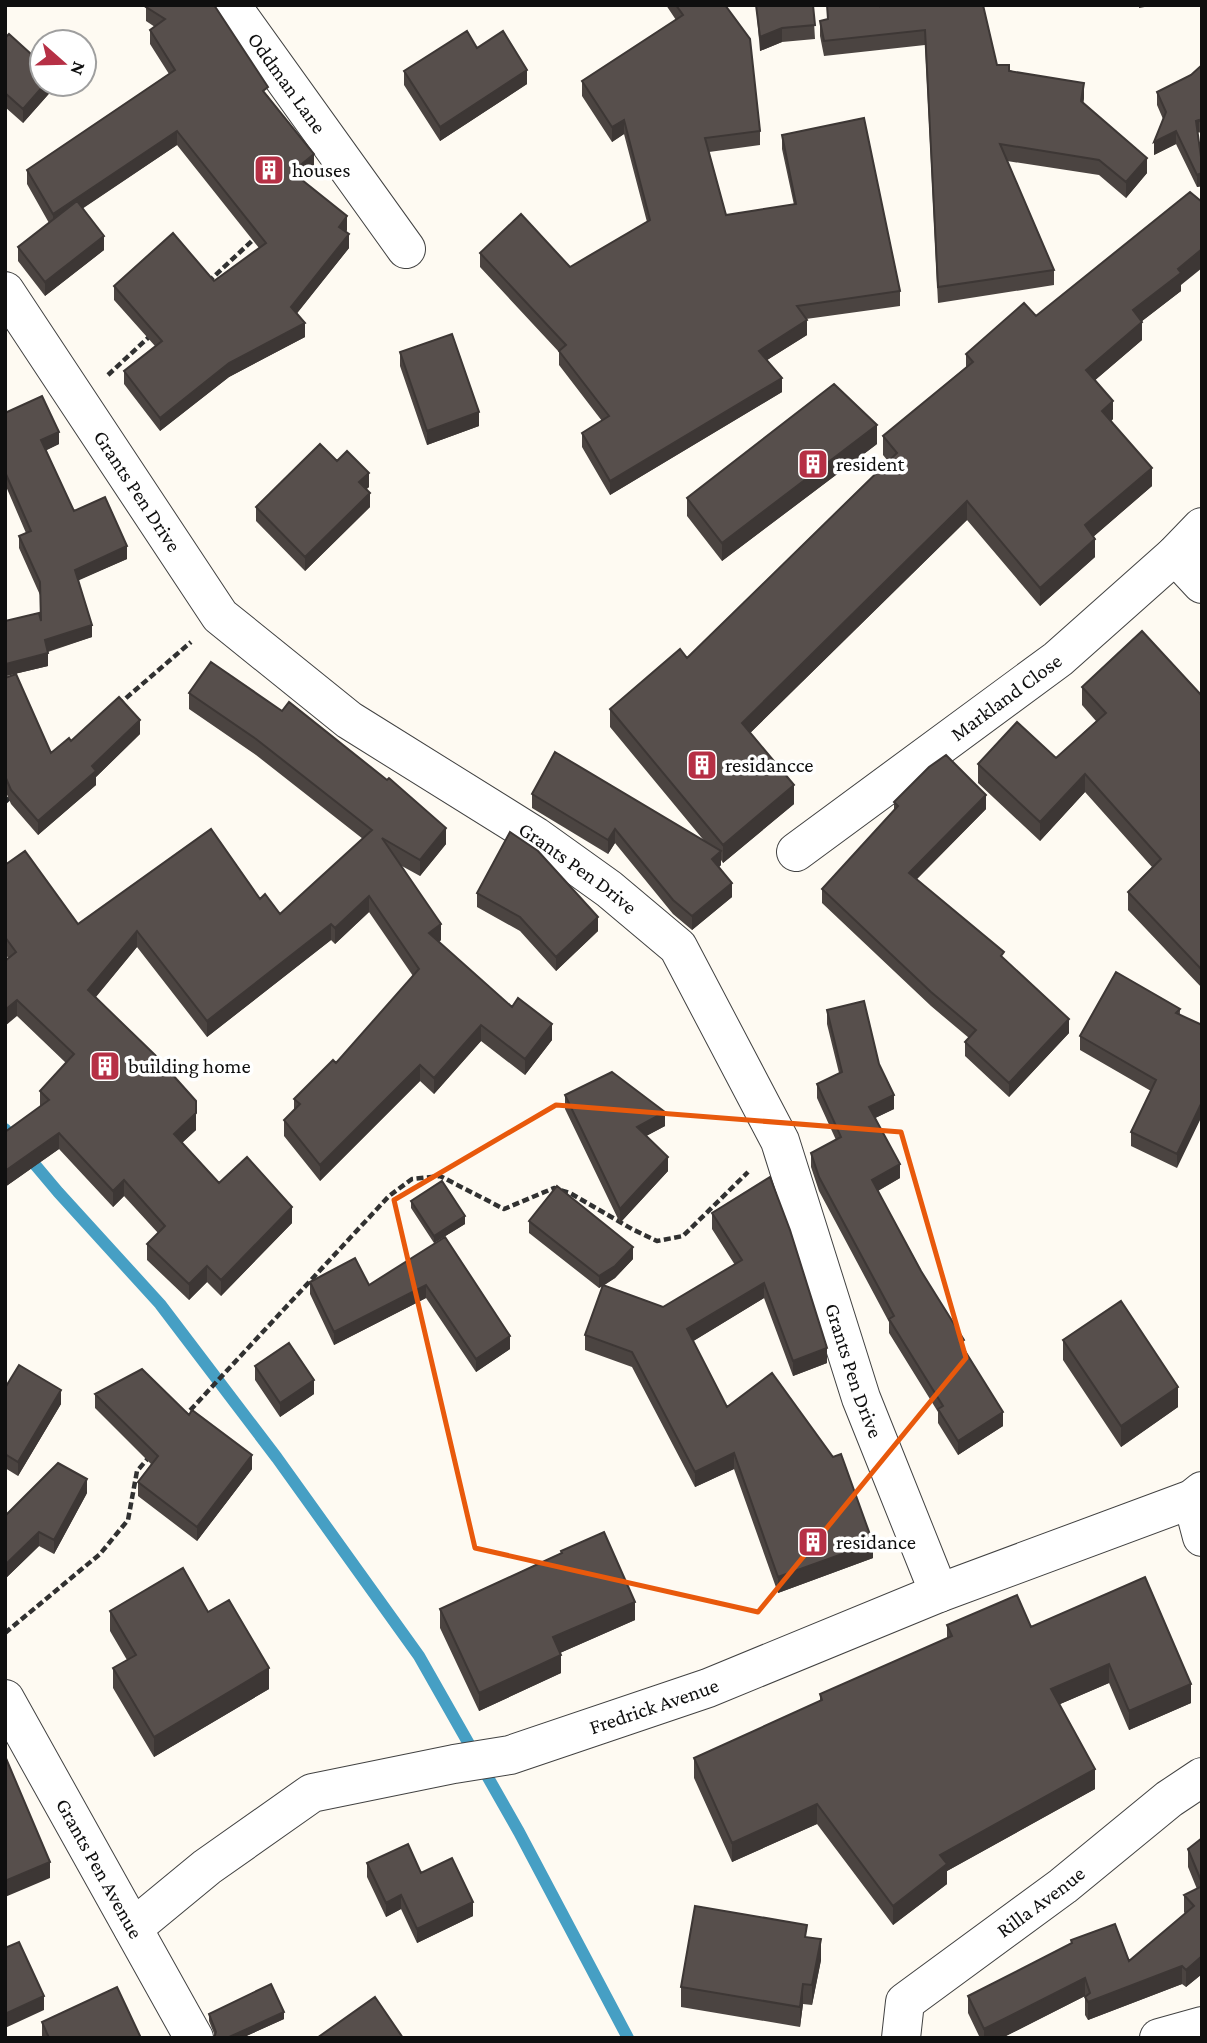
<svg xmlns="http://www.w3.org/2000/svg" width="1207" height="2043" font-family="'Crimson Pro',serif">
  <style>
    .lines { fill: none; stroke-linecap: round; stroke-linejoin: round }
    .stream { stroke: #469fc4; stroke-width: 12 }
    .minor-casing { stroke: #424242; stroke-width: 40 }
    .path { stroke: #313131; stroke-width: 4.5; stroke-dasharray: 7 3.5; stroke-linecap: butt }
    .minor { stroke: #fff; stroke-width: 38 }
    .wall { fill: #4b4441 }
    .shaded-wall { fill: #3d3735 }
    .building { fill: #574f4c; stroke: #3d3735; stroke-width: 2 }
    .marked { fill: none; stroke: #e8590c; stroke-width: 5; stroke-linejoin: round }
    .labels { text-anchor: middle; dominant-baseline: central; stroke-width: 7; stroke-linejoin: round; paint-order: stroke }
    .street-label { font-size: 21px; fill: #0f0f0f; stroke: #fff }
    .poi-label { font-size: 21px; fill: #0f0f0f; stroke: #fff; text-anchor: start }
  </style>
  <rect width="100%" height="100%" fill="#fefaf2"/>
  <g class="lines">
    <!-- stream -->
    <path class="stream" d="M5 1129 58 1192 160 1304 277 1458 419 1656 519 1832 628 2038"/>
    <!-- minor casing -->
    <g class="minor-casing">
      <g id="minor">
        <path id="s1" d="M231 5 406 249"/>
        <path id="s2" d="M5 291 220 616 349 720 535 836 609 889 678 947 780 1141 861 1398 939 1593"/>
        <path d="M1175 555 1202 584"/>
        <path id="s3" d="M796 852 1058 659 1175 555 1202 527"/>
        <path d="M1192 1499 1202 1537"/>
        <path id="s4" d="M5 1699 194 2038"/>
        <path id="s5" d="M133 1928 207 1867 312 1793 454 1764 510 1755 708 1688 939 1593 1192 1499 1202 1491"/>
        <path id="s6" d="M901 2038 905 2002 1063 1886 1169 1799 1202 1777"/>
        <path d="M1159 2038 1202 2026"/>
      </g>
    </g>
    <!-- path -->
    <path class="path" d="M208 282 255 238
      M108 375 150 336
      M118 705 191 642
      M5 802 13 795
      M183 1418 389 1196 412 1179 440 1176 504 1209 554 1188 570 1193 632 1229 657 1241 683 1236 748 1172
      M5 1633 100 1554 128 1520 137 1471 150 1456"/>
    <!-- minor -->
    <use href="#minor" class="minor"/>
  </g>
  <!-- wall -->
  <path class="wall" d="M148 5 268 96 314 168 301 179 347 230 346 232 349 248 296 314 305 337 229 377 160 431 124 384V371L155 346 114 300V286L214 281 259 248 177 145 82 209 104 250 45 296 18 261V247L49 223 27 184V170L169 74 150 44V30L155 27 146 21V7Z
    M666 5H725L760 131V145L709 152 726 215 794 205 782 149V135L900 291V306L806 319 807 335 767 360 782 392 610 495 582 447V433L602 421 559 365V352L480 267V253L570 267 647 222 624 134 612 142 582 96V81L676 20Z
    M756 5H813L815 39 782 42 760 51Z
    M1139 5H1156L1139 8Z
    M880 6 997 65 1084 98 1083 103 1147 173 1126 198 1099 175 1007 161 1054 270V285L938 303 925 45 824 56 820 36V21Z
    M5 38 54 84V88L23 123 5 107Z
    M477 48 527 84 440 141 404 85V71Z
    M1202 65V135L1199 132 1197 133 1202 164V186L1197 187 1176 144 1154 155 1163 119 1157 105V92L1191 75Z
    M1181 285V291L1142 321V340L1095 380 1113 419 1111 421 1152 486 1094 536 1095 557 1040 606 967 520 750 733 794 804 723 863 721 860V865L719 867 732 897 692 930 673 914 615 843 608 854 532 808V794L706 843 610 727V709L687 658 888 461 883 455V436L966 367V354L1036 316Z
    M400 352 479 426 427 445 400 366Z
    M5 413 59 444 46 450 74 511 127 559 78 580 92 637 48 652V666L6 676 5 621 40 620V595L19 548V536L26 533 5 484Z
    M877 444 722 561 687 516V498Z
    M337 461 369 487 366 489 370 507 305 571 256 521V507Z
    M5 678 51 753 71 741 140 734 96 777V785L38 835 11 804 5 790Z
    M1082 687 1202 696V988L1128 910V892L1152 867 1085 792 1040 841 978 783V764L1056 758 1096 721 1082 705Z
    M189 693 446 844 420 876 400 865 441 940 439 942 512 1007 552 1040 525 1075 481 1041 434 1094 420 1081 320 1181 284 1136V1120L294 1110V1099L336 1063 413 976 369 912 335 944 331 940 207 1037 137 947 96 997 196 1130 182 1143 219 1183 292 1223 221 1296 207 1282 189 1300 147 1260V1244L158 1233 124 1196 113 1207 59 1149 5 1187V1132L40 1107V1091L66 1063 17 1016 8 958 5 953V865L78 924 260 899 280 914 363 839 256 755 189 709Z
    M894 802 986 809 917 879 1004 959 1069 1033 1009 1097 965 1056V1042L969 1038 931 1006 822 903V889L894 811Z
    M477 893 598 931 556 971 520 931 477 907Z
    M1180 1009 1177 1168 1131 1146V1132L1151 1091 1080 1050V1036Z
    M827 1010 879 1064 894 1109 875 1118 900 1178 878 1191 964 1349 1003 1426 958 1455 938 1423V1412L889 1333V1322L819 1191 811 1167V1153L836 1140 817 1098V1084L839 1073 827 1024Z
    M565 1095 665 1126 646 1136 668 1171 620 1223 565 1109Z
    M411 1201 465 1224 434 1243 411 1208Z
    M712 1213 827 1363 793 1376 764 1298 693 1341 727 1407 873 1558 778 1593 734 1469 695 1487 632 1367 585 1350V1335L603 1286 599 1288 529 1233V1221L633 1259 615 1278 603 1286 663 1307 735 1265 712 1229Z
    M445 1237 510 1349 476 1372 426 1298 334 1345 310 1294V1282L369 1285Z
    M1063 1340 1178 1407 1121 1447 1063 1360Z
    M255 1366 314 1394 280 1417 255 1380Z
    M5 1388 61 1404 18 1476 5 1468Z
    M95 1394 189 1415 252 1469 197 1541 138 1496V1482L151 1464 95 1408Z
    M87 1493 54 1554 39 1546 5 1579V1516Z
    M561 1551 635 1620 560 1653 561 1673 479 1711 440 1628V1609L561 1553Z
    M110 1611 208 1612 269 1689 154 1757 113 1688V1668L127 1660 110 1631Z
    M947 1625 1031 1627 1191 1703 1129 1730 1109 1683 1060 1704 1095 1789 947 1871V1884L893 1925 817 1824 732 1862 694 1778V1758L820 1702V1694L947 1638Z
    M1202 1838V1974L1186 1987 1182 1984 1088 2020 1085 2015V1996L1002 2038H980L968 2013V1996L1071 1944V1940L1129 1961 1185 1914 1184 1912V1895L1197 1889 1188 1867V1849Z
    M367 1863 421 1873 473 1916 417 1943 401 1909 386 1917 367 1877Z
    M807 1937 821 1960 812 2005 803 2004 800 2027 681 2007V1987Z
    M209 2014 284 2019 242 2038H214L215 2036 209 2021Z
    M42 2022 141 2038H42Z"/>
  <!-- shaded-wall -->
  <path class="shaded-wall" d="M782 28V42L760 51V37Z
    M527 70V84L440 141V127Z
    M1084 83V98L1081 117V101Z
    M45 84H54V88L23 123V109Z
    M624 120V134L612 142V127Z
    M1199 120V132L1196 134V121Z
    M177 131V145L53 228V214Z
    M1176 131V144L1154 155V142Z
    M314 154V168L292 185V172Z
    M1147 158V173L1126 198V182Z
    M1202 173V186L1197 187V175Z
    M347 216V230L339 240V227Z
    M349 234V248L291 321V307Z
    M104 236V250L45 296V282Z
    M1202 249V268L1181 285V291L1133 328V310L1178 269Z
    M807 320V335L759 365V351Z
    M1142 322V340L1086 388V370Z
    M305 323V337L229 377 160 431V418L229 363Z
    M782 378V392L610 495V481Z
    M1113 401V419L1102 429V411Z
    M479 412V426L427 445V431Z
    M877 425V444L722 561V543Z
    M59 432V444L41 453V440Z
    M1152 468V486L1085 544V525Z
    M369 473V487L359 496V482Z
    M370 493V507L305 571V557Z
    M967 501V520L742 741V723Z
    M1095 539V557L1040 606V588Z
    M127 546V559L75 582V570Z
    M92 625V637L45 652V640Z
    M48 653V666L6 676V664Z
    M140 720V734L96 777V785L38 835V821L92 766Z
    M1085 774V792L1040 841V822Z
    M794 785V804L723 863V845Z
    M986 795V809L909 887V873Z
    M446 828V844L420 876V860Z
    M615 829V843L608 854V840Z
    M721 851V865L712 873V859Z
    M732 883V897L692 930V916Z
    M369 896V912L335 944V928Z
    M598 917V931L556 971V957Z
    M331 924V940L207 1037V1021Z
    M441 924V940L429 949V933Z
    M137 931V947L88 1006V990Z
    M17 1000V1016L5 1026V1010Z
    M1069 1019V1033L1009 1097V1083Z
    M552 1024V1040L525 1075V1059Z
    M481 1025V1041L434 1094V1078Z
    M420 1065V1081L320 1181V1165Z
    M894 1095V1109L869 1121V1107Z
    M1202 1102V1116L1177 1168V1154Z
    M665 1112V1126L637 1141V1127Z
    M196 1113V1130L174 1150V1134Z
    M59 1133V1149L5 1187V1171Z
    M668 1157V1171L620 1223V1209Z
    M900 1164V1178L872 1194V1180Z
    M124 1180V1196L113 1207V1191Z
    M292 1207V1223L221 1296V1280Z
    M465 1216V1224L434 1243V1236Z
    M633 1247V1259L615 1278 599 1288V1276Z
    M207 1266V1282L189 1300V1284Z
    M764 1283V1298L687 1345V1329Z
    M426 1285V1298L334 1345V1332Z
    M510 1336V1349L476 1372V1359Z
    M827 1348V1363L793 1376V1361Z
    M314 1380V1394L280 1417V1403Z
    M1178 1387V1407L1121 1447V1426Z
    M61 1390V1404L18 1476V1462Z
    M1003 1412V1426L958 1455V1441Z
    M734 1453V1469L695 1487V1472Z
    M252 1455V1469L197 1541V1527Z
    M87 1479V1493L54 1554V1540Z
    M39 1532V1546L5 1579V1565Z
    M873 1543V1558L778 1593V1577Z
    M635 1602V1620L553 1656V1637Z
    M561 1655V1673L479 1711V1693Z
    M1109 1664V1683L1051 1708V1689Z
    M269 1668V1689L154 1757V1737Z
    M1191 1684V1703L1129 1730V1711Z
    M1095 1769V1789L947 1871V1884L893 1925V1906L940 1855Z
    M817 1804V1824L732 1862V1843Z
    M50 1862V1878L5 1897V1881Z
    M401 1895V1909L386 1917V1903Z
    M473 1902V1916L417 1943V1929Z
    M821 1939V1960L812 2005V1985Z
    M1202 1956V1974L1186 1987V1970Z
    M1182 1966V1984L1088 2020V2002Z
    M1085 1978V1996L1002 2038H984V2029Z
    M803 1984V2004L800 2027V2007Z
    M44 1996V2010L5 2028V2014Z
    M284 2012V2019L242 2038H227Z"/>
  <!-- building -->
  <path class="building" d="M148 5H214L268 87 263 91 314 154 292 172 347 216 339 227 349 234 291 307 305 323 229 363 160 418 124 371 162 341 114 286 173 233 214 281 266 243 177 131 53 214 27 170 175 70 150 30 165 19 146 7Z
    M676 5H725L750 39 760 131 705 138 726 215 796 204 782 135 864 118 900 291 797 306 807 320 759 351 782 378 610 481 582 433 609 416 559 351 566 345 480 253 521 214 570 267 650 220 624 120 612 127 582 81 683 15Z
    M756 5H813L815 25 782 28 760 37Z
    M827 5H880V6L885 5H983L997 65H1009V71L1084 83 1081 101 1147 158 1126 182 1099 160 1000 144 1054 270 938 287 925 30 824 41 820 21 828 19Z
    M467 31 477 48 503 31 527 70 440 127 404 71Z
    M9 34 42 64V84H45L23 109 5 93V38Z
    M1202 65V123L1199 120 1196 121 1202 164V173L1197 175 1176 131 1154 142 1166 112 1157 92 1191 75Z
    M1190 192 1202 202V249L1178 269 1181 273 1133 310 1142 322 1086 370 1113 401 1102 411 1152 468 1085 525 1095 539 1040 588 967 501 742 723 794 785 723 845 610 709 680 649 687 658 897 453 883 436 973 362 966 354 1024 303 1036 316Z
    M77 201 104 236 45 282 18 247Z
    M452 334 479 412 427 431 400 352Z
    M834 384 877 425 722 543 687 498Z
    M42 396 59 432 41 440 74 511 105 497 127 546 75 570 92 625 45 640 48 653 6 664 5 621 39 613 41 621 40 582 19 536 31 531 5 472V413Z
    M320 444 337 461 347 451 369 473 359 482 370 493 305 557 256 507Z
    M1142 631 1202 696V970L1128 892 1161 859 1085 774 1040 822 978 764 1017 722 1056 758 1106 713 1082 687Z
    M211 662 282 711 289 702 387 780 389 778 446 828 420 860 382 838 441 924 429 933 512 1007 518 998 552 1024 525 1059 481 1025 434 1078 420 1065 320 1165 284 1120 300 1104 294 1099 333 1060 336 1063 419 969 369 896 335 928 331 924 207 1021 137 931 88 990 155 1055 196 1101V1113L174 1134 219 1183 247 1157 292 1207 221 1280 207 1266 189 1284 147 1244 165 1226 124 1180 113 1191 59 1133 5 1171V1132L49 1100 40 1091 74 1054 17 1000 5 1010V961L16 952 5 937V865L25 851 78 924 211 829 260 899 265 894 280 914 372 830 256 739 189 693Z
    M16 674 51 753 69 738 71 741 119 697 140 720 92 766 96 771 38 821 11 790 5 776V678Z
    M555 752 721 851 712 859 732 883 692 916 673 900 615 829 608 840 532 794Z
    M946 755 986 795 909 873 1004 952 1001 956 1069 1019 1009 1083 965 1042 976 1030 931 992 822 889 898 806 894 802 929 767Z
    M510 832 538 851 598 917 556 957 520 917 477 893Z
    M1116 972 1180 1009 1176 1013 1202 1025V1102L1177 1154 1131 1132 1156 1080 1080 1036Z
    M864 1001 879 1064 894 1095 869 1107 900 1164 872 1180 921 1271 964 1340 960 1343 1003 1412 958 1441 938 1409 943 1406 889 1319 894 1316 819 1177 811 1153 841 1137 817 1084 842 1072 827 1010Z
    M612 1072 665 1112 637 1127 668 1157 620 1209 565 1095Z
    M770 1177 790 1230 827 1348 793 1361 764 1283 687 1329 727 1407 772 1373 833 1457 841 1454 873 1543 778 1577 734 1453 695 1472 632 1352 585 1335 603 1285 663 1307 742 1260 712 1213Z
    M442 1181 465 1216 434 1236 411 1201Z
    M557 1186 633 1247 615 1266 599 1276 529 1221Z
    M445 1237 510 1336 476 1359 426 1285 334 1332 310 1282 355 1258 369 1285Z
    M1121 1301 1178 1387 1121 1426 1063 1340Z
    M289 1343 314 1380 280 1403 255 1366Z
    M19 1365 61 1390 18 1462 5 1454V1388Z
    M142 1369 189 1415 192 1410 252 1455 197 1527 138 1482 158 1456 95 1394Z
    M58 1463 87 1479 54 1540 39 1532 5 1565V1516Z
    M604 1532 635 1602 553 1637 561 1655 479 1693 440 1609 562 1553 561 1551Z
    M183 1568 208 1612 229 1600 269 1668 154 1737 113 1668 136 1655 110 1611Z
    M1145 1577 1191 1684 1129 1711 1109 1664 1051 1689 1095 1769 940 1855 947 1864 893 1906 817 1804 732 1843 694 1758 822 1700 820 1694 952 1636 947 1625 1017 1595 1031 1627Z
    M5 1756 50 1862 5 1881Z
    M1202 1838V1883L1188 1849Z
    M408 1844 421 1873 452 1858 473 1902 417 1929 401 1895 386 1903 367 1863Z
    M1202 1886V1956L1186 1970 1182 1966 1088 2002 1085 1997 1090 1993 1085 1978 984 2029 968 1996 1072 1943 1071 1940 1115 1924 1129 1961 1194 1906 1184 1895Z
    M695 1906 807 1925 805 1937 821 1939 812 1985 803 1984 800 2007 681 1987Z
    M19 1942 44 1996 5 2014V1948Z
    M271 1984 284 2012 227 2038H214L216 2032 209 2014Z
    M117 1987 141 2038H49L42 2022Z
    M375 1997 403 2038H317Z"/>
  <!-- marked area -->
  <path class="marked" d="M556 1105 901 1132 966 1358 758 1612 475 1548 394 1200Z"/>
  <!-- icons -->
  <defs>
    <g id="building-square" transform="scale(1.575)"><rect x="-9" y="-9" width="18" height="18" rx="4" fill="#b63045" stroke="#fff"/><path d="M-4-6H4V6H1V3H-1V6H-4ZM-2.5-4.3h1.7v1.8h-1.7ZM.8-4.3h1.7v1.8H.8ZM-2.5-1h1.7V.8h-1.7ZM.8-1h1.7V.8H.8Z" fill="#fff"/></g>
  </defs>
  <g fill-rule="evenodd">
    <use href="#building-square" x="269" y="170"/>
    <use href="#building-square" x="813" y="464"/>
    <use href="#building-square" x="702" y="765"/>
    <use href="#building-square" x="105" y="1066"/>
    <use href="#building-square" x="813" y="1542"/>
  </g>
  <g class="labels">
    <!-- street labels -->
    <g class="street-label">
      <text stroke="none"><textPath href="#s1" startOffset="96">Oddman Lane</textPath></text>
      <text stroke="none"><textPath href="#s2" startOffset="240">Grants Pen Drive</textPath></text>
      <text stroke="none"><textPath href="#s3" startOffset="261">Markland Close</textPath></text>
      <text stroke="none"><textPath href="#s2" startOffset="828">Grants Pen Drive</textPath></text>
      <text stroke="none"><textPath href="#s2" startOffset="1416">Grants Pen Drive</textPath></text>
      <text stroke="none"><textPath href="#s5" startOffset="578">Fredrick Avenue</textPath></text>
      <text stroke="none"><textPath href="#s4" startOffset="194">Grants Pen Avenue</textPath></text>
      <text stroke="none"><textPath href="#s6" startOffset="205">Rilla Avenue</textPath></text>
    </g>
    <!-- poi labels -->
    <g class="poi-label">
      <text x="292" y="170">houses</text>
      <text x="836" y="464">resident</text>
      <text x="725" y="765">residancce</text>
      <text x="128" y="1066">building home</text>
      <text x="836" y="1542">residance</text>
    </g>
  </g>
  <!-- border -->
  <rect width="1207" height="2043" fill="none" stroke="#0f0f0f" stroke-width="14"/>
  <!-- north arrow -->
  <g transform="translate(63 63) rotate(110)"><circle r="33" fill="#ffffff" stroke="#9f9f9f" stroke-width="2"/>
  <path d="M0-5L12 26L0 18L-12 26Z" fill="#b63045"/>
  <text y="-10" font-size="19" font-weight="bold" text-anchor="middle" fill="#0f0f0f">N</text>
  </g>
</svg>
